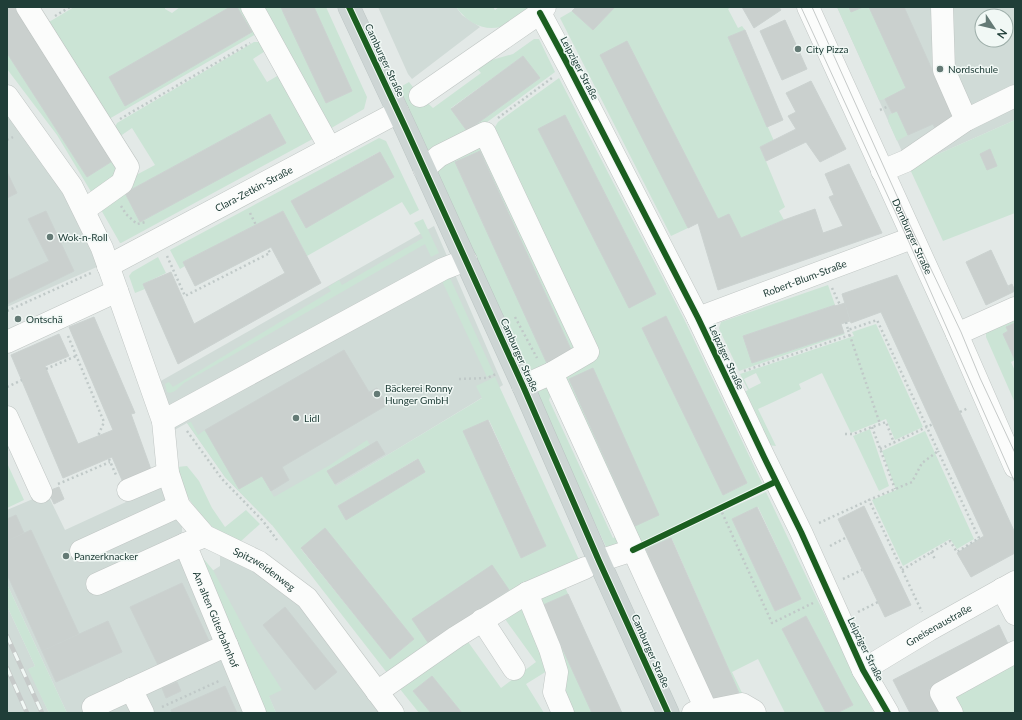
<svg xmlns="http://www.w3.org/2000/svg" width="1022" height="720" font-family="Lato,sans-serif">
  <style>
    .built { fill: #d0dbd7; fill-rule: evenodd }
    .green { fill: #cbe4d5; fill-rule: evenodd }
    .building { fill: #cad0ce; stroke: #cbd2d0 }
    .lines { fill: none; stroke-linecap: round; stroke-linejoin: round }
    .minor-casing { stroke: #c0c6c4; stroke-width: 23 }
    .major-casing { stroke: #bbc5c3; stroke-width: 23 }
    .path { stroke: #c0c9c8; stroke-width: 2.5; stroke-dasharray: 2 3; stroke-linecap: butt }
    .minor { stroke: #fbfcfb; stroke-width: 22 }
    .major { stroke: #cdd5d4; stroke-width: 22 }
    .tram { stroke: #c6cac9; stroke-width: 1 }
    .rail-casing { stroke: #c6cac9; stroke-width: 4.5 }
    .rail { stroke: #f1f8f5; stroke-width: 3; stroke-dasharray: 9; stroke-linecap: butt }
    .cycleway-casing { stroke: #f1f8f5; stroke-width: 8 }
    .cycleway { stroke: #1b5e20; stroke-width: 6 }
    .poi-dot { fill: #647a75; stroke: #f1f8f5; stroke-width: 1.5 }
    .labels { text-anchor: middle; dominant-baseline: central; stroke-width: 3; stroke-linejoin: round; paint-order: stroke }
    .poi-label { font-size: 10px; fill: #203e38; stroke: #f1f8f5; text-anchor: start }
    .street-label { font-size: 10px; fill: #203e38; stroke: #f1f8f5 }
  </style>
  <rect width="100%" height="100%" fill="#e3e9e7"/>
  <!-- built -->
  <path class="built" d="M378 7H456L462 15 480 27 412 79 408 74Z
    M837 7H1015V120L909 167ZM982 16H1006V40H982Z
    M7 109 70 198 99 266 7 307Z
    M434 226 503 385 272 525 225 477 187 423 167 434 159 382Z
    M163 485 182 521V533L179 540 184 558 248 713H67L7 584V510L47 493 65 530Z
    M220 552 248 566 299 603 384 713H276L245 641 209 573 220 566Z
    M7 606 35 666 29 669 49 713H7Z"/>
  <!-- green -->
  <path class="green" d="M14 7H21L118 158 116 174 93 195 57 135 7 69V53L87 177 114 160Z
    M74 7H165V9L172 13 180 7H230L109 77 125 105 251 33 237 7H247L261 31 109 119 49 22Z
    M258 7H281L326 103 352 91 314 7H326L367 97 364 109 328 130Z
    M456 7H493L495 10 499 7H528L532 13C503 30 480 38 456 7Z
    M615 7H731L728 9 738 28 742 26 745 30 728 37 774 141 760 147 785 207 779 211 784 220 741 238 718 219 627 41 688 228 671 236 560 18 572 11 593 30Z
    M837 7H849L851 12 863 7H869L906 88 882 100H879Z
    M534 39H539L555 72 475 131 434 153 425 151 397 89 409 82 420 96 433 108 481 73 474 65 513 54ZM523 56 539 78 467 131 451 108Z
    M254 42H260L270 48 253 59 267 82 284 72 320 135 121 243H120L100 208 138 174 155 165 132 128 116 139 114 129 117 123ZM270 114 285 143 140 222 125 193Z
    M559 78 684 319 763 485 639 544 562 377 592 359 495 137V127L498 122ZM565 116 656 294 629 307ZM666 316 747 483 723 495 642 328Z
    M897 111 908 135 897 141 888 121 889 115Z
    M1015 120V213L943 241 909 167Z
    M379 138 386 141 419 210 410 215 402 202 307 256 283 211 183 262 185 266 180 269 170 250ZM379 152 394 177 306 228 291 201Z
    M477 142H484L488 145 578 340C580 348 580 351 575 357L534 378 527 375 433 169 436 164 441 160ZM480 151 574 356 549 367 455 162Z
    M423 219 439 253 431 257 425 244 184 383 175 391 170 393 167 392 165 384 169 382 173 387 331 291 328 287 339 280 342 285 423 238 414 223Z
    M158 257 166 273 143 284 145 289 135 293 129 276 132 272Z
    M450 278 494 374 487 377 442 281Z
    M828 285 835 305 743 336 752 363 844 333 845 334 739 371 720 331 719 328 721 322Z
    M1015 314V323L1007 327 1008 331 1003 334 1015 360 1011 362 1015 371V403L986 337V333Z
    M876 324 923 427 895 440 886 419 851 433 822 373 799 384 801 389 758 409 776 446 768 445 743 393 748 390 740 374 854 336 852 332ZM756 373 761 383 749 389 744 379Z
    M495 377 580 562 391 678 272 525 225 477 187 423 191 422 198 435 205 430 262 476 274 497 330 465 367 440 370 445 327 471 336 486 482 398 476 386ZM489 420 546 546 521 558 464 431ZM417 459 425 472 346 519 338 506ZM325 529 414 639 390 659 301 549Z
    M554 384 549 400 613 538 623 533V543L606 547 535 393 537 388Z
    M870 429 889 486 879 491 853 436Z
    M925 431 974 539 957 549 950 539 903 566 872 500 896 490 882 451Z
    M7 463 24 500 7 508Z
    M187 466 199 481 212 508 225 527 246 510 260 524 240 542 214 529 203 517 191 502 182 487 177 467Z
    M766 492 818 601 874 713H837L853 705 806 616 782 629 826 713H785L758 659 732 672 744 697 716 707 713 705 709 701 641 549ZM758 507 801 599 775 611 732 519ZM672 539 739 693 713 704 646 550Z
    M202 557 213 570 252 643 282 690 269 696 276 713H264Z
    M7 584 67 713H49L28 669 35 666 7 606Z
    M564 585 568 594 543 605 592 713H575L547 671 526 684 544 713H462L432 676 413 691 431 713H419L400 689 466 639 501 688 536 662 505 619Z
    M1015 657V713H960L955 705V691Z"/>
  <!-- building -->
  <path class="building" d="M7 7H14L114 160 87 177 7 53Z
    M230 7H237L252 32 125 106 109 77Z
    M281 7H298L284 14Z
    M298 7H314L352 91 326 103 284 14Z
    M576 7H615L593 30 572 11Z
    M742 7H779L781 10 754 28Z
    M849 7H863L851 12Z
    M869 7H904L934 74 936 73 957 120 936 131 933 124 908 135 897 111 892 113 885 99 906 88Z
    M785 20 807 69 782 80 760 31Z
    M745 30 783 120 767 127 728 37Z
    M627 41 718 219 729 214 741 238 784 220 815 209 823 233 843 226 829 197 834 195 825 174 849 164 882 233 718 290 698 223 688 228 600 55Z
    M523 56 540 78 467 131 451 109Z
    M811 81 846 149 820 162 806 142 766 161 760 147 796 129 788 116 796 112 786 93Z
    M270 114 286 143 140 222 125 193Z
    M565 115 656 294 629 308 538 129Z
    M990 149 997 166 987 170 980 154Z
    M480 151 574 356 549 368 455 162Z
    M380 152 394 177 306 228 291 201Z
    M7 172 17 193 7 198Z
    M46 211 74 271 7 304V281L49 261 28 219Z
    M283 211 321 283 178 364 143 284 171 272 194 324 285 273 271 247 195 286 183 262Z
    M991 250 1011 293 986 305 966 262Z
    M897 275 1015 533V553L971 577 957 553 984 536 881 312 851 323 842 294Z
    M1012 284 1015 291 1011 293 1008 286Z
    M845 303 850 321 841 324 844 333 752 363 743 336 835 305V306Z
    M666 316 747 483 723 495 642 328Z
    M94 317 135 413 131 414 153 475 125 487 112 457 63 478 11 355 59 334 69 356 45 366 78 444 113 430 69 327Z
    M1015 323V360L1003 334 1008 331 1006 327Z
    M344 350 369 392 377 388 387 405 282 467 289 480 271 491 262 476 239 489 205 430Z
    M593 368 659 515 635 526 569 379Z
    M488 420 546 546 521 558 463 431Z
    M377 441 385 454 335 484 327 471Z
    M418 459 425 472 346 520 338 506Z
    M59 487 64 499 54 504 48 491Z
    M864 506 911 605 885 617 838 519Z
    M757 507 801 599 775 611 732 519Z
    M16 515 24 533 7 541V519Z
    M325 528 414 639 390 659 301 548Z
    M31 530 79 634 42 651 7 574V541Z
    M671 538 739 693 713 704 646 549Z
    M492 565 509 590 429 644 412 619Z
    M182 583 209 641 158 665 130 607Z
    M568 594 622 713H592L548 617 543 605Z
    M285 607 337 672 315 690 263 625Z
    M806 616 853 705 837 713H826L782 629Z
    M108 621 122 652 56 682 42 651Z
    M999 625 1010 648 929 690 941 713H910L893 680Z
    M432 676 462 713H431L413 691Z
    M177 682 181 691 166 698 162 688Z
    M225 686 237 713H172L171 710Z"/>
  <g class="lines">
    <!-- minor casing -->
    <g class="minor-casing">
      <g id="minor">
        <path d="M27 7 128 167 122 183 84 210"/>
        <path d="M252 7 330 148"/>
        <path id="s1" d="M808 7 957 334 1015 467"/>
        <path d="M942 7 944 70 966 120"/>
        <path d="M540 13 569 67 698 318 764 457 801 532 863 670 888 713"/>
        <path id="s2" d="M7 96 72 187 102 248 163 421 168 473 179 506 205 536 259 562 307 598 393 713"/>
        <path d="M420 96 540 13 545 7"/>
        <path d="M424 169 439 156 485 133 588 352 552 373"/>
        <path d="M882 171 906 161 966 120 1015 96"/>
        <path id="s3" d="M108 266 398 112"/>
        <path id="s4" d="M698 318 912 238"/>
        <path d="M957 334 1015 308"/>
        <path d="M7 342 117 291"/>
        <path d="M523 386 552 373 705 707 693 713"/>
        <path d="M7 417 41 492"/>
        <path d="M163 421 443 269 466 260"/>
        <path d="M128 490 168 473"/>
        <path id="s5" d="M205 536 185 544 255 713"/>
        <path d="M81 551 179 506"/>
        <path d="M599 561 633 550"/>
        <path d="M97 584 185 544"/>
        <path d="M1002 589 1015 614"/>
        <path d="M527 593 550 649 557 672 554 692 563 713"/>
        <path d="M482 620 514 669"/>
        <path id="s6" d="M863 670 929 630 1015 582"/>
        <path d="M131 689 143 713"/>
        <path d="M377 692 456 637 527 593 585 568"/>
        <path d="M705 707 712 710 742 704 754 711 755 713"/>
        <path d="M95 713 93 707 227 645"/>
        <path d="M952 713 941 693 1015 652"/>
      </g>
    </g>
    <!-- major casing -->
    <g class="major-casing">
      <path id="major" d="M349 7 407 131 523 386 599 561 668 713"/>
    </g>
    <!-- path -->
    <path class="path" d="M55 16 70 7
      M880 110 889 106
      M498 118 552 78
      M120 119 250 43
      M7 140 13 137
      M121 206 126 214 137 224 146 222
      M250 213 256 225
      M167 256 185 296 270 253 268 249
      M832 288 840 305
      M7 311 91 273
      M515 317 537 358
      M846 322 848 330 877 320 938 451 922 463 912 482 869 500 922 612
      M848 330 880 424
      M68 336 104 422 98 436
      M46 369 76 356
      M744 371 850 335
      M459 379 487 378 496 374
      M7 387 22 380
      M960 412 968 408
      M872 427 895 489
      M187 431 222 479 263 521 277 540
      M845 434H853L886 422 894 443
      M880 449 933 424
      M109 459 116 475
      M58 484 110 462
      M720 508 772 623 813 603
      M819 523 869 500
      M830 546 847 537
      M931 552 935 559
      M902 570 950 541 957 552 979 538 938 451
      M843 579 862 570
      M858 612 878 602
      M162 707 221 680"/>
    <!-- minor -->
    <use href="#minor" class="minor"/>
    <!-- major -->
    <use href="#major" class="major"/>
    <!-- tram -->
    <path class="tram" d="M801 7 908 240 1015 483
      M812 7 910 225 961 332 980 378 1015 453"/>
    <!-- rail casing -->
    <g class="rail-casing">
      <path id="rail" d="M7 636 42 713
        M7 668 27 713"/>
    </g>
    <!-- rail -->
    <use href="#rail" class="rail"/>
    <!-- cycleway casing -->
    <g class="cycleway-casing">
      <path id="cycleway" d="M349 7 407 131 523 386 599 561 668 713
        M540 13 569 67 698 318 764 457 801 532 863 670 888 713
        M633 550 775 482"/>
    </g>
    <!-- cycleway -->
    <use href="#cycleway" class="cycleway"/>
  </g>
  <!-- markers -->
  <g class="poi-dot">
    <circle cx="798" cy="49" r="4"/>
    <circle cx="940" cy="69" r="4"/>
    <circle cx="50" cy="237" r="4"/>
    <circle cx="18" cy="319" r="4"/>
    <circle cx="377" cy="394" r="4"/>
    <circle cx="296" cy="418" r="4"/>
    <circle cx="66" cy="556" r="4"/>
  </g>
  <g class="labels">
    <!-- poi labels -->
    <g class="poi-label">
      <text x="806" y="49">City Pizza</text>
      <text x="948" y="69">Nordschule</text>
      <text x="58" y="237">Wok-n-Roll</text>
      <text x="26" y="319">Ontschä</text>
      <text x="385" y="388">Bäckerei Ronny<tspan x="385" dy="12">Hunger GmbH</tspan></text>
      <text x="304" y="418">Lidl</text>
      <text x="74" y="556">Panzerknacker</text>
    </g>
    <!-- street labels -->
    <g class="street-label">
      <text transform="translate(385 60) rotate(65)">Camburger Straße</text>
      <text transform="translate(580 68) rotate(62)">Leipziger Straße</text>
      <text stroke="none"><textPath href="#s3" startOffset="165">Clara-Zetkin-Straße</textPath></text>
      <text stroke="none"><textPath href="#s1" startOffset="252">Dornburger Straße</textPath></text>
      <text stroke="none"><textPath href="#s4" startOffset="114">Robert-Blum-Straße</textPath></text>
      <text transform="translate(520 355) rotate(66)">Camburger Straße</text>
      <text transform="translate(727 357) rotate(65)">Leipziger Straße</text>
      <text stroke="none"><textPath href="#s2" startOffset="558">Spitzweidenweg</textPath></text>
      <text stroke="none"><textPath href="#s5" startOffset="103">Am alten Güterbahnhof</textPath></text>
      <text stroke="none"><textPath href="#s6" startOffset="88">Gneisenaustraße</textPath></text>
      <text transform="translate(866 649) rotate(64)">Leipziger Straße</text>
      <text transform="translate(651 651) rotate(66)">Camburger Straße</text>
    </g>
  </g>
  <!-- border -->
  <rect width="1022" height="720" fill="none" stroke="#203e38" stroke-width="16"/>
  <!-- north arrow -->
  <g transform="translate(994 28) rotate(125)"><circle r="19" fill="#f1f8f5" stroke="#9daea9"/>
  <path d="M0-3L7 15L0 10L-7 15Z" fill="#647a75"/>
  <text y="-6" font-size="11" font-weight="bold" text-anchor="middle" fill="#203e38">N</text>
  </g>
</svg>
